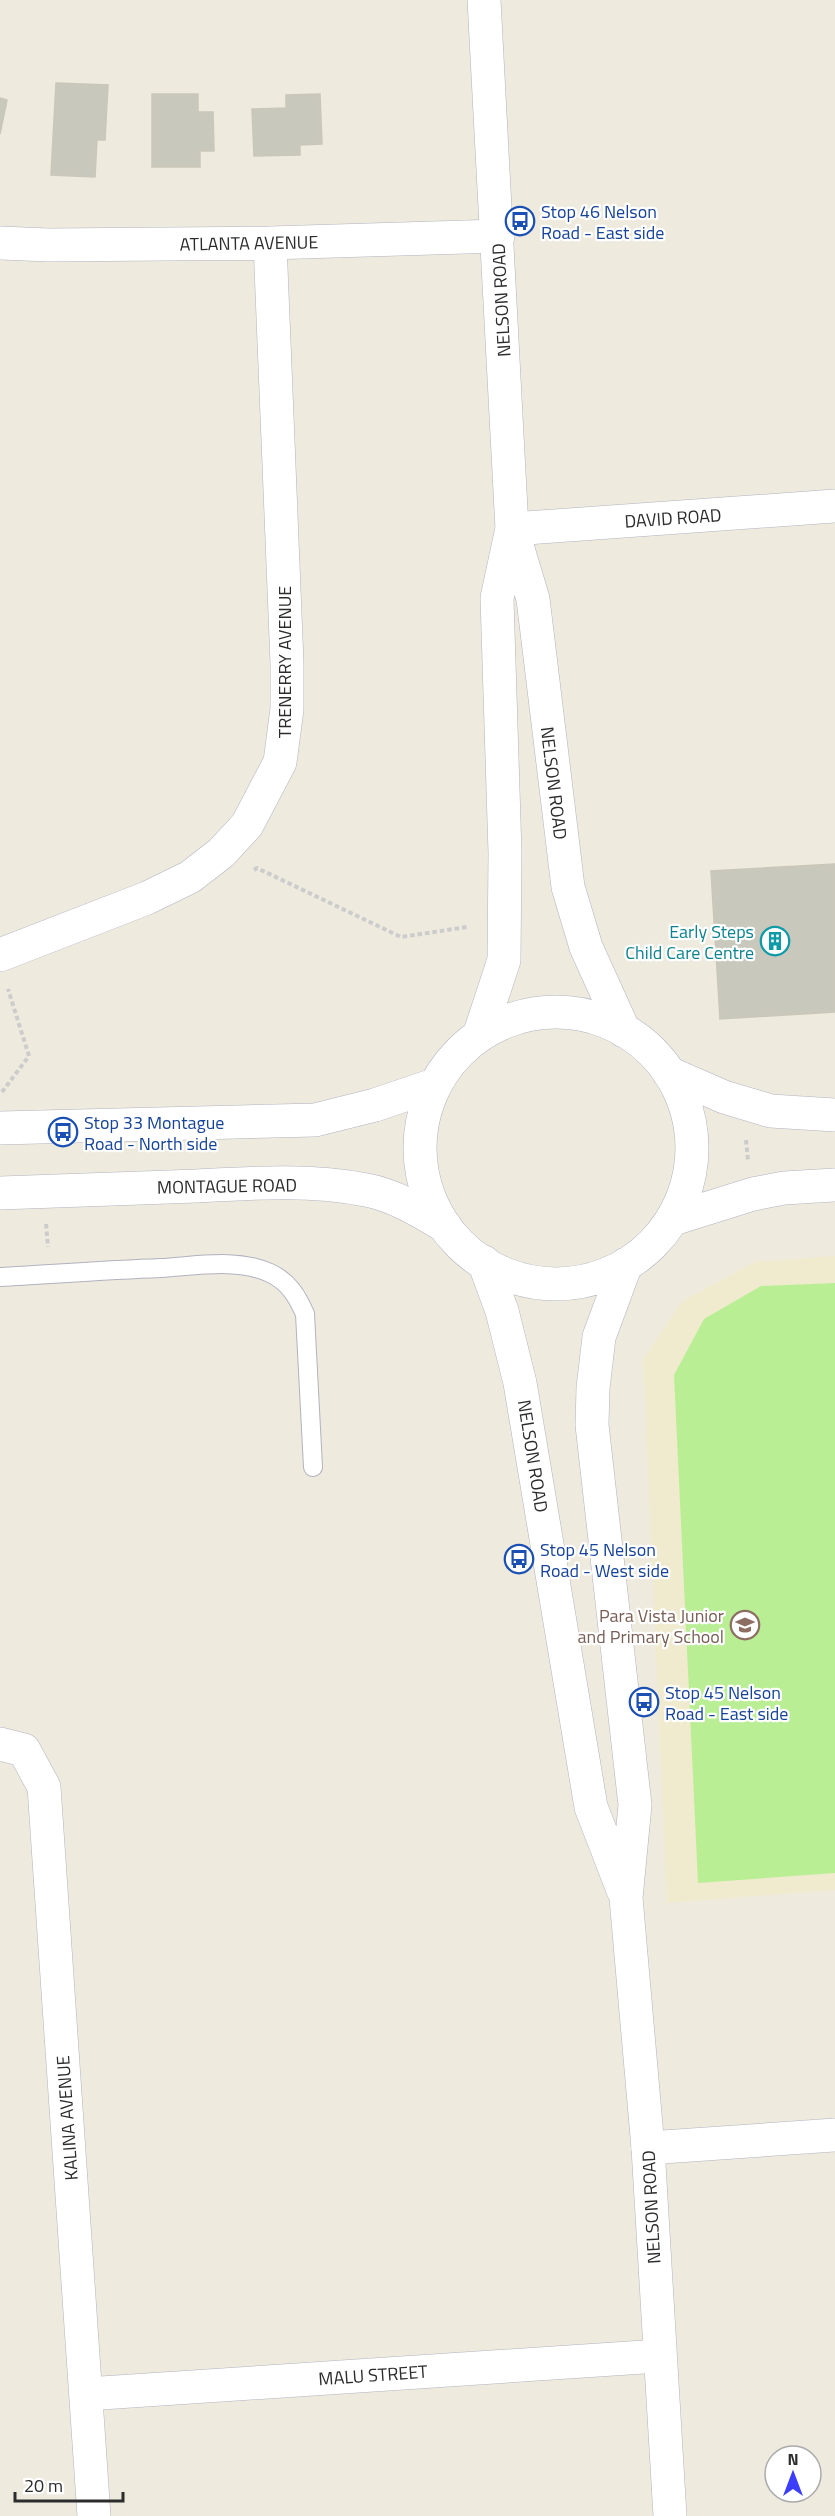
<svg xmlns="http://www.w3.org/2000/svg" width="835" height="2516" font-family="'Titillium Web',sans-serif">
  <style>
    .education { fill: #f0ebce }
    .pitch { fill: #b9ee95 }
    .building { fill: #c9c8bd; stroke: #cac7b8; stroke-width: 1.5 }
    .lines { fill: none; stroke-linecap: round; stroke-linejoin: round }
    .lane-casing { stroke: #b2b2c0; stroke-width: 20 }
    .street-casing { stroke: #b2b2c0; stroke-width: 34 }
    .secondary-casing { stroke: #b2b2c0; stroke-width: 34 }
    .path { stroke: #ccc; stroke-width: 4; stroke-dasharray: 4.5 3; stroke-linecap: butt }
    .lane { stroke: #fff; stroke-width: 18 }
    .street { stroke: #fff; stroke-width: 33 }
    .secondary { stroke: #fff; stroke-width: 33 }
    .labels { text-anchor: middle; dominant-baseline: central; stroke-width: 4.5; stroke-linejoin: round; paint-order: stroke }
    .transit-label { font-size: 18px; fill: #164399; stroke: #fff; text-anchor: start }
    .street-label { font-size: 18px; fill: #2c2c2c; stroke: #fff }
    .culture-label { font-size: 18px; fill: #0d838f; stroke: #fff; text-anchor: end }
    .education-label { font-size: 18px; fill: #785e54; stroke: #fff; text-anchor: end }
  </style>
  <rect width="100%" height="100%" fill="#eeeade"/>
  <!-- education -->
  <path class="education" d="M835 1256V1890L667 1903 643 1359 682 1301 755 1262Z"/>
  <!-- pitch -->
  <path class="pitch" d="M835 1283V1873L698 1883 674 1375 704 1319 761 1286Z"/>
  <!-- building -->
  <path class="building" d="M56 83 108 85 105 140H97L95 177 51 175Z
    M152 94H198V112H213L214 151H200V167H152Z
    M320 94 322 144 300 145V155L254 156 252 109 286 108V95Z
    M0 98 7 100 0 134Z
    M835 864V1012L720 1019 711 871Z"/>
  <g class="lines">
    <!-- lane casing -->
    <g class="lane-casing">
      <path id="lane" d="M0 1277C54 1274 107 1270 161 1268 196 1266 238 1258 270 1273 289 1282 297 1296 305 1314L313 1467"/>
    </g>
    <!-- street casing -->
    <g class="street-casing">
      <path id="street" d="M0 243 49 245 270 243 498 236
        M512 529 835 506
        M0 955 147 898 190 877 221 853 247 825 280 762 287 709V663L270 243
        M0 1744 24 1750 44 1787 94 2516
        M648 2148 835 2135
        M86 2394 659 2356"/>
    </g>
    <!-- secondary casing -->
    <g class="secondary-casing">
      <path id="secondary" d="M484 0 512 529 533 599 568 887 586 947 624 1031
        M420 1148a136 136 0 1 1 272 0a136 136 0 1 1-272 0Z
        M479 1036 504 960 505 853 497 598 511 533
        M669 1073 724 1097 771 1111 835 1115
        M0 1128 315 1120 375 1105 434 1085
        M0 1193C66 1191 131 1188 197 1186 252 1183 311 1179 366 1190 394 1195 420 1211 445 1226
        M673 1219 753 1194 784 1188 835 1185
        M484 1262 502 1311 520 1383 591 1807 623 1890
        M626 1264 599 1337 593 1388 592 1425 635 1805 626 1898 648 2148 670 2516"/>
    </g>
    <!-- path -->
    <path class="path" d="M254 870 257 868 401 937 467 927
      M2 1092 29 1056 8 989
      M746 1140 748 1160
      M46 1224 48 1247"/>
    <!-- lane -->
    <use href="#lane" class="lane"/>
    <!-- street -->
    <use href="#street" class="street"/>
    <!-- secondary -->
    <use href="#secondary" class="secondary"/>
  </g>
  <!-- icons -->
  <defs>
    <g id="bus-ring" transform="scale(1.5)"><circle r="9.5" fill="#fff" stroke="#1a4fb4" stroke-width="1.5"/><path d="M-5-6H5V4H4V6H2V4H-2V6H-4V4H-5ZM-3.5-4V0h7V-4ZM-3.5 1.2v1.5H-2V1.2ZM2 1.2v1.5H3.5V1.2Z" fill="#1a4fb4"/></g>
    <g id="building-ring" transform="scale(1.5)"><circle r="9.5" fill="#fff" stroke="#0f9aa8" stroke-width="1.5"/><path d="M-4-6H4V6H1V3H-1V6H-4ZM-2.5-4.3h1.7v1.8h-1.7ZM.8-4.3h1.7v1.8H.8ZM-2.5-1h1.7V.8h-1.7ZM.8-1h1.7V.8H.8Z" fill="#0f9aa8"/></g>
    <g id="school-ring" transform="scale(1.5)"><circle r="9.5" fill="#fff" stroke="#8d6e63" stroke-width="1.5"/><path d="M0-5L7-2L0 1L-7-2ZM-4 1L0 2.5L4 1V4Q0 6-4 4Z" fill="#8d6e63"/></g>
  </defs>
  <g fill-rule="evenodd">
    <use href="#bus-ring" x="520" y="221"/>
    <use href="#building-ring" x="775" y="941"/>
    <use href="#bus-ring" x="63" y="1132"/>
    <use href="#bus-ring" x="519" y="1559"/>
    <use href="#school-ring" x="745" y="1625"/>
    <use href="#bus-ring" x="644" y="1702"/>
  </g>
  <g class="labels">
    <!-- transit labels -->
    <g class="transit-label">
      <text x="541" y="211">Stop 46 Nelson<tspan x="541" dy="21">Road - East side</tspan></text>
      <text x="84" y="1122">Stop 33 Montague<tspan x="84" dy="21">Road - North side</tspan></text>
      <text x="540" y="1549">Stop 45 Nelson<tspan x="540" dy="21">Road - West side</tspan></text>
      <text x="665" y="1692">Stop 45 Nelson<tspan x="665" dy="21">Road - East side</tspan></text>
    </g>
    <!-- street labels -->
    <g class="street-label">
      <text transform="translate(249 243) rotate(-1)">ATLANTA AVENUE</text>
      <text transform="translate(501 300) rotate(-93)">NELSON ROAD</text>
      <text transform="translate(673 518) rotate(-4)">DAVID ROAD</text>
      <text transform="translate(284 662) rotate(-90)">TRENERRY AVENUE</text>
      <text transform="translate(554 783) rotate(83)">NELSON ROAD</text>
      <text transform="translate(227 1186) rotate(-1)">MONTAGUE ROAD</text>
      <text transform="translate(533 1456) rotate(81)">NELSON ROAD</text>
      <text transform="translate(67 2118) rotate(-94)">KALINA AVENUE</text>
      <text transform="translate(651 2207) rotate(-93)">NELSON ROAD</text>
      <text transform="translate(373 2375) rotate(-4)">MALU STREET</text>
    </g>
    <!-- culture labels -->
    <g class="culture-label">
      <text x="754" y="931">Early Steps<tspan x="754" dy="21">Child Care Centre</tspan></text>
    </g>
    <!-- education labels -->
    <g class="education-label">
      <text x="724" y="1615">Para Vista Junior<tspan x="724" dy="21">and Primary School</tspan></text>
    </g>
  </g>
  <!-- north arrow -->
  <g transform="translate(793 2474)"><circle r="28" fill="#ffffff" stroke="#ababab" stroke-width="1.5"/>
  <path d="M0-4.5L10 22L0 15L-10 22Z" fill="#3b3eff"/>
  <text y="-9" font-size="16" font-weight="bold" text-anchor="middle" fill="#2c2c2c">N</text>
  </g>
  <!-- scale -->
  <path d="M15 2492v9h108v-9" fill="none" stroke="#2c2c2c" stroke-width="3"/>
  <text x="24" y="2492" font-size="18" fill="#2c2c2c" stroke="#ffffff" stroke-width="4.5" paint-order="stroke">20 m</text>
</svg>
